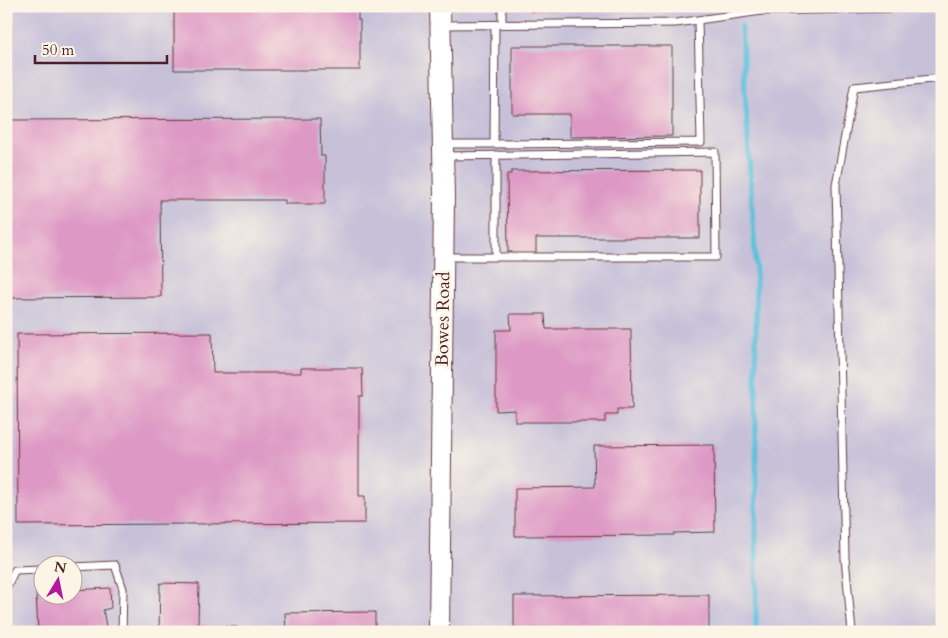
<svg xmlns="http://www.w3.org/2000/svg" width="948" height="638" font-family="Cardo,serif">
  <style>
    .industrial { fill: #c6c0d9; fill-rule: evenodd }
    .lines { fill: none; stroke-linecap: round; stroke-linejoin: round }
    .stream { stroke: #5ec1dc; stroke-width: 5 }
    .building { fill: #dd98c5 }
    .lane-casing { stroke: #623c42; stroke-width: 9 }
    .secondary-casing { stroke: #623c42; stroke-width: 22 }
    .lane { stroke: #fff; stroke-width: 7 }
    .secondary { stroke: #fff; stroke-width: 20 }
    .labels { text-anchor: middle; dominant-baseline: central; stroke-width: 5; stroke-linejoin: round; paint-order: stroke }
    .street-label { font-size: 18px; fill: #4a1f2b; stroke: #fcf5e5 }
  </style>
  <rect width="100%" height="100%" fill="#fcf5e5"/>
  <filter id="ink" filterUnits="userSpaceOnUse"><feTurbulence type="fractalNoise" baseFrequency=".02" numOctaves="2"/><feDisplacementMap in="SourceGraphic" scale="10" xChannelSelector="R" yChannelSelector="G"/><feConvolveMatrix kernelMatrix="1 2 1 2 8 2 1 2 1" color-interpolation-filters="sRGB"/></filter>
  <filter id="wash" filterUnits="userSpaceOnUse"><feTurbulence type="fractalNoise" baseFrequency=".0096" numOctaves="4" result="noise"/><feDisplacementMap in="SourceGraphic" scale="20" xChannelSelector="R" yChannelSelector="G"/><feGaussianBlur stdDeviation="1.12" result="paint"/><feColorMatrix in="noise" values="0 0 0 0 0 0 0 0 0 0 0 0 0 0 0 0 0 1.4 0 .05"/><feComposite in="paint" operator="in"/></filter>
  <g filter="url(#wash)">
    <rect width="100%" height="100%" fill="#ebe3c3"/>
    <!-- industrial -->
    <path class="industrial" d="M6 6H942V632H6ZM42 566H72V596H42Z"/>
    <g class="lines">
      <!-- stream -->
      <path class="stream" d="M741 26 756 270V632"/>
    </g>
    <g id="blocks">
      <!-- building -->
      <path class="building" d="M6 6H11V102H6Z
        M174 6H358V20H360V70H174Z
        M530 6H688V10L530 11Z
        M512 46H672V136L570 137V114H512Z
        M320 119 321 156H325V204H285V200H160L161 297 6 298V120Z
        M700 170V238H536V255H512V252H508L507 174H511V171Z
        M510 314H545L546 329H631L632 409H617V415H605V422H515V410L496 411V330H511Z
        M212 333 213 373H301V368H362L363 396H359V496H365V523L18 525 17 334Z
        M714 445 715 532 674 533V535L515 536V488L595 487 594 446Z
        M160 583 199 584 198 625 238 627 237 632H159Z
        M110 588 111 608 103 610 107 632H38L36 591H42V596H72V590Z
        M709 595V632H514V596Z
        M375 612V632H286L285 613Z"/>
    </g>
  </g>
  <g filter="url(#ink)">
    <use href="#blocks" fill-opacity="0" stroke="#623c42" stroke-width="1"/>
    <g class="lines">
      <!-- lane casing -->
      <g class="lane-casing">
        <path id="lane" d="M762 11 942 7
          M502 24V6
          M443 25 676 23 762 11V6
          M495 25 494 144 701 142 698 20
          M445 144H494
          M444 257H716L715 152 446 156
          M496 257V155
          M72 567 115 565 123 589 122 632
          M6 588 15 570 42 569
          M6 596 8 632
          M852 632 845 558 836 185 854 87 942 78"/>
      </g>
      <!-- secondary casing -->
      <g class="secondary-casing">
        <path id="secondary" d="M439 632 444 197 440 6"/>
      </g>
      <!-- lane -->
      <use href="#lane" class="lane"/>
      <!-- secondary -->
      <use href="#secondary" class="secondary"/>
    </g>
  </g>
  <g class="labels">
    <!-- street labels -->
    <g class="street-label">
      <text transform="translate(443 319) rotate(-89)">Bowes Road</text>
    </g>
  </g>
  <!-- margin -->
  <rect width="948" height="638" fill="none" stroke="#fcf5e5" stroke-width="25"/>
  <!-- north arrow -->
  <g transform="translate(58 580) rotate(10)"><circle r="24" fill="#fcf5e5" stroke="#b59f9b"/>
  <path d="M0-4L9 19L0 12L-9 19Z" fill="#b5179e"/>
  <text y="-8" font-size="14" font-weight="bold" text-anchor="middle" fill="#4a1f2b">N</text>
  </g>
  <!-- scale -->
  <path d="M35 55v8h132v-8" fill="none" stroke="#4a1f2b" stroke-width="2.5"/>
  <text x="42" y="55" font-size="15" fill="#4a1f2b" stroke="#fcf5e5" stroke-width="4" paint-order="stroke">50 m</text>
</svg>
